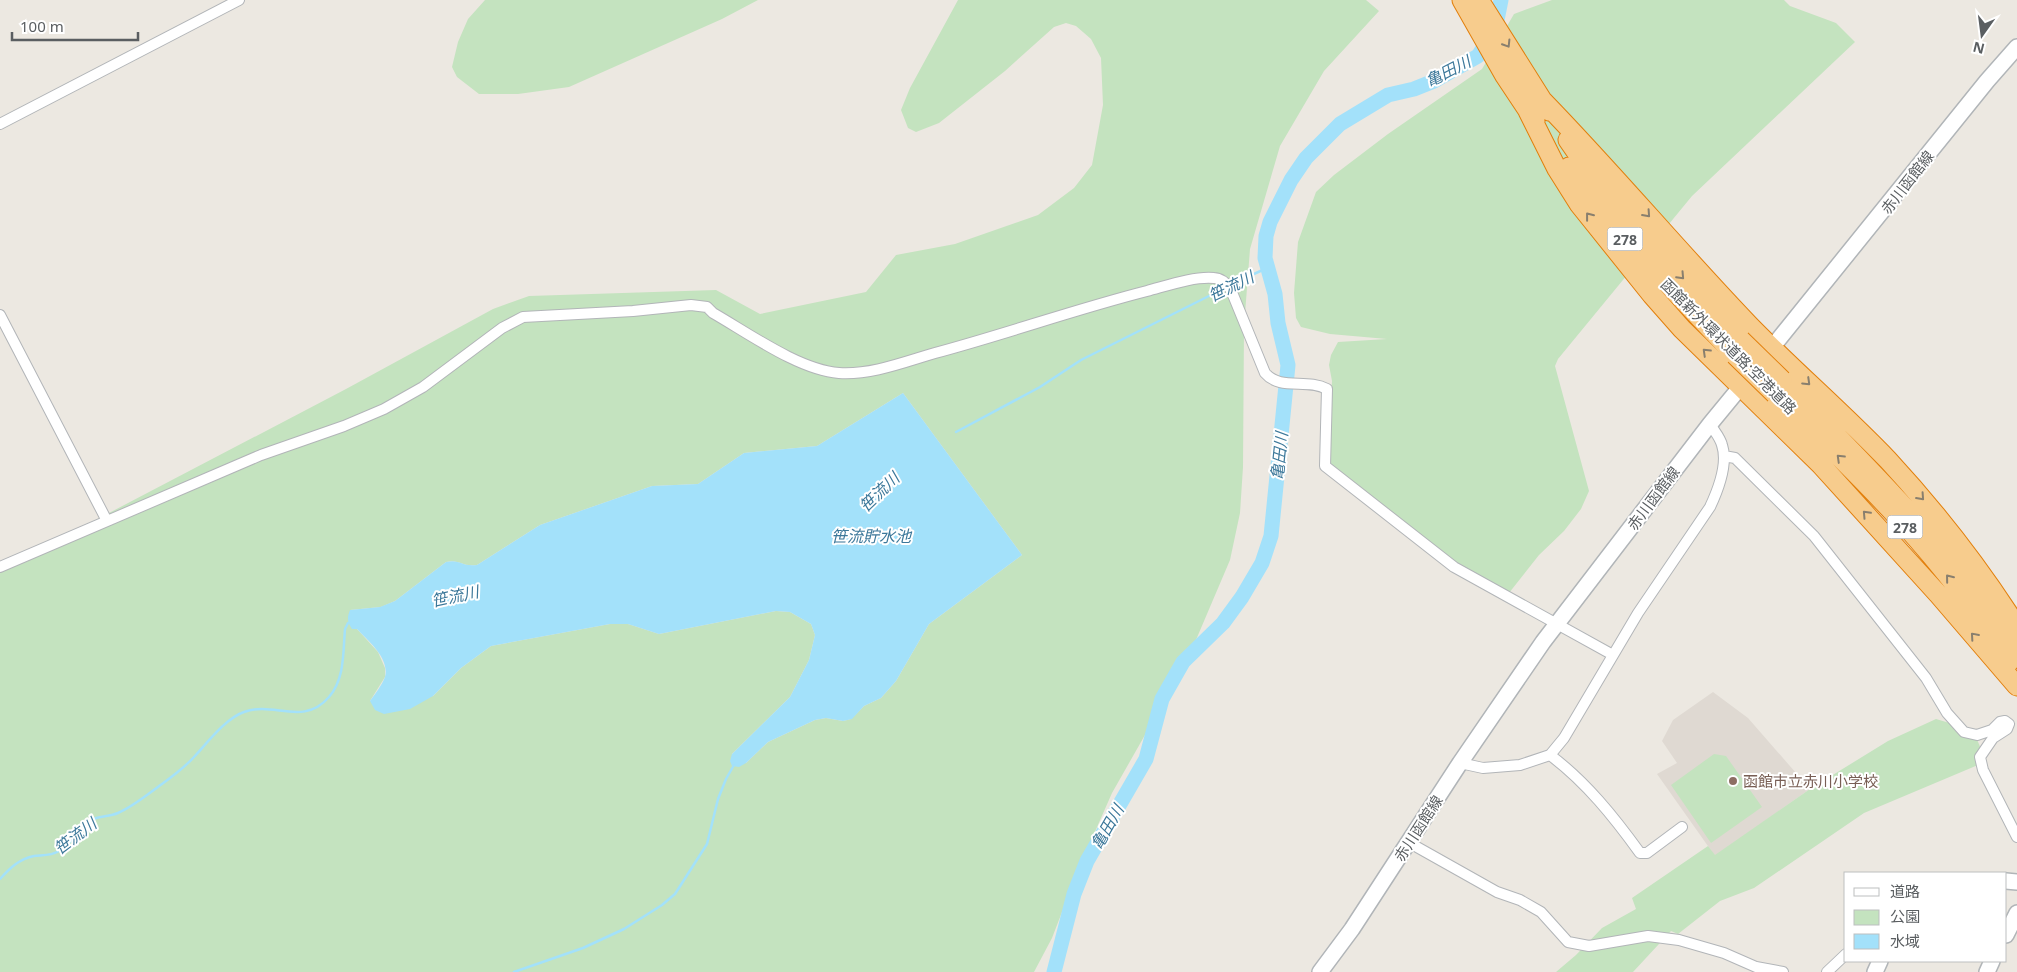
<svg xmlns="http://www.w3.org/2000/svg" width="2017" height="972" font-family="'Noto Sans','Noto Sans JP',sans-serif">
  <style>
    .education { fill: #dfd9d2 }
    .green { fill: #c4e3bf; fill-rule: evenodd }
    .water { fill: #a3e1fa }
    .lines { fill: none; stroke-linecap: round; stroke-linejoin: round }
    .stream { stroke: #a3e1fa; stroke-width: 2.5 }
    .river { stroke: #a3e1fa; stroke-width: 15 }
    .street-casing { stroke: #b2b5b8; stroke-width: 12 }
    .secondary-casing { stroke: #b1b5b8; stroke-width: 18 }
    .highway-casing { stroke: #e27f0b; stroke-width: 21 }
    .street { stroke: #fff; stroke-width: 10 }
    .secondary { stroke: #fff; stroke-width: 15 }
    .highway { stroke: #f7cc8d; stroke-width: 19 }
    .highway-bridge-casing { stroke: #e27f0b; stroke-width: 21; stroke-linecap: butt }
    .highway-bridge { stroke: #f7cc8d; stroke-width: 19 }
    .oneway { stroke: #897f6e }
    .education-dot { fill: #8d6e63; stroke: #fff; stroke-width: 2 }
    .labels { text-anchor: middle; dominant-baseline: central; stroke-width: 4; stroke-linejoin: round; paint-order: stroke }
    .shield { fill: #fff; stroke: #8c8e90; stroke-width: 1 }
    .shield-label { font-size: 14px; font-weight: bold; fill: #5a5e61 }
    .street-label { font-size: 15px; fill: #5a5e61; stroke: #fff }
    .education-label { font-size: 15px; fill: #785e54; stroke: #fff; text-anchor: start }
    .water-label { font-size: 16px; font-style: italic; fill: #3c789a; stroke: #fff }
  </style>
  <rect width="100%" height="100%" fill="#ece8e1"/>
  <!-- education -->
  <path class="education" d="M1713 692 1748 718 1810 789 1715 856 1657 774 1677 763 1662 741 1673 720Z"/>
  <!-- green -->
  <path class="green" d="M485 0H758L722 19 569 87 518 94H479L457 77 452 67 458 42 468 19Z
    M958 0H1366L1379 11 1324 71 1280 146 1250 249 1244 327 1243 467 1240 513 1230 560 1187 661 1112 793 1079 868 1052 938 1034 972H0V570L346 389 493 309 529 296 716 290 760 314 866 292 896 255 955 244 1038 215 1074 188 1092 165 1103 105 1101 58 1091 39 1076 26 1066 23 1054 27 1005 71 939 123 916 132 908 128 901 110 910 88ZM903 393 1022 555 929 624 896 681 881 698 864 706 851 719 843 721 826 718 815 720 768 742 746 763 732 754 790 697 809 660 815 635 811 624 790 612 776 611 659 634 628 624H610L491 646 461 668 433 696 370 701 385 677V668L378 652 357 629 350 610 381 607 395 601 446 562C460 559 461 567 477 565L540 525 652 486 698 484 744 453 817 446Z
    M1552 0H1784L1790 6 1836 23 1855 42 1692 196 1558 359 1555 366 1589 491 1581 509 1564 531 1539 555 1509 593 1458 564 1328 464 1332 381 1329 365 1331 355 1338 342 1387 339 1330 334 1301 327 1296 318 1294 293 1298 242 1316 192 1334 175 1388 134 1482 69 1514 14Z
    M1936 719 1973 730 1981 749 1978 765 1864 813 1754 888 1720 901 1678 934 1671 931 1633 972H1556L1576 955 1602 928 1636 909 1632 898 1708 846 1715 855 1810 789 1888 741Z
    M1714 754 1726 756 1762 807 1711 843 1671 785Z"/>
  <!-- water -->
  <path class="water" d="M903 393 1022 555 929 624 896 681 881 698 864 706 852 719 843 721 826 718 815 720 768 742 746 763 739 767 732 766 730 761 732 754 790 697 809 660 815 635 811 624 790 612 776 611 659 634 628 624H610L491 646 461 668 433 696 410 709 384 714 375 710 370 701C375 694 382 685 385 677 390 658 368 641 357 629H352C347 621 347 618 350 610L380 607 395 601 446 562C461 559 461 567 477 565L540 525 652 486 698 484 744 453 817 446Z"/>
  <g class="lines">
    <!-- stream -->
    <path class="stream" d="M1230 285 1267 268
      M956 432 1040 387 1081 360 1225 288
      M0 879C10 868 19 859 34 856 43 855 51 856 59 851 73 843 81 825 96 818 103 816 111 816 118 813 134 806 148 794 162 784 173 776 185 767 194 757 207 743 226 718 244 712 274 701 303 727 329 697 345 679 343 651 345 629L348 623H350
      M514 972 583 948 624 929 662 905 675 894 707 844 718 799 726 779 734 765"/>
    <!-- river -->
    <path class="river" d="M1054 972 1074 894 1087 861 1146 759 1162 699 1183 662 1223 623 1242 597 1262 563 1271 536 1288 365 1278 323 1275 294 1265 258 1266 236 1270 222 1291 180 1306 158 1340 124 1388 95 1414 89 1434 81 1478 56 1495 30 1501 0"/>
    <!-- street casing -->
    <g class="street-casing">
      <path id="street" d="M0 124 239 0
        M0 315 107 521
        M1724 456 1735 458 1814 536 1926 678 1947 713 1964 732 1977 735 1992 730 2000 722 2005 721 2009 724 2007 729 1993 738 1980 757 1983 770 2017 837
        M0 567 261 455 344 426 384 409 423 387 502 328 523 317 633 311 691 305 707 307 713 313C748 333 799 370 839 373 872 375 904 362 935 353 1006 334 1076 309 1147 291 1166 286 1194 276 1214 278 1222 278 1227 284 1231 290L1265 373C1280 391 1307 378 1327 389L1325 466 1454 567 1613 655
        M1550 755C1586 782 1614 817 1640 853H1647L1682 827
        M1460 763 1483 768 1520 765 1550 755 1564 738 1638 613 1710 507C1718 490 1728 463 1722 445 1720 437 1714 431 1710 424
        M1408 842 1497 892 1520 900 1541 912 1568 942 1589 946 1648 936 1679 940 1724 953 1756 967 1783 972
        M1827 972 1846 954"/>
    </g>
    <!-- secondary casing -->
    <g class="secondary-casing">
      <path id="secondary" d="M1766 355 1987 81 2017 47
        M2006 881 2017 882
        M2006 935 2017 913
        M1320 972 1352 929 1460 763 1543 642 1710 424 1747 379
        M1875 972 1880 961
        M1987 972 1992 961"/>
    </g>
    <!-- highway casing -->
    <g class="highway-casing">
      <path id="highway" d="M1462 0 1505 76 1535 121
        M1479 0 1549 111
        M1543 101C1614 174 1679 252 1750 326 1795 372 1844 414 1888 460 1936 512 1979 567 2017 627
        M1528 111 1557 169 1579 204 1652 295 1682 329 1821 465 1938 594 2017 686
        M1568 140C1617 214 1681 276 1741 340
        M1569 167 1628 242 1735 355
        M1782 380C1866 465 1949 548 2017 647
        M1775 394C1860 476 1947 560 2009 662"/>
    </g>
    <!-- street -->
    <use href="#street" class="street"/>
    <!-- secondary -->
    <use href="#secondary" class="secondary"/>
    <!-- highway -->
    <use href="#highway" class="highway"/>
    <!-- highway-bridge casing -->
    <g class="highway-bridge-casing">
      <path id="highway-bridge" d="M1741 340 1782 380
        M1735 355 1775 394"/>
    </g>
    <!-- highway-bridge -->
    <use href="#highway-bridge" class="highway-bridge"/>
  </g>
  <!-- one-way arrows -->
  <defs><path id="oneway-chevron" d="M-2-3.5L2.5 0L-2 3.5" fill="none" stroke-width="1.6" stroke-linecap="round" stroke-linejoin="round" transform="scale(1.25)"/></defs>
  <g class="oneway">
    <use href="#oneway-chevron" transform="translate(1507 44) rotate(58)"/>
    <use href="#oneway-chevron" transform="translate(1647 214) rotate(48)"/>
    <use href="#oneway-chevron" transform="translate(1589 216) rotate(-128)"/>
    <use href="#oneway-chevron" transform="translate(1681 276) rotate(47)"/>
    <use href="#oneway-chevron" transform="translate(1706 352) rotate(-136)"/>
    <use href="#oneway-chevron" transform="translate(1807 382) rotate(44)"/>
    <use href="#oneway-chevron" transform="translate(1840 458) rotate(-136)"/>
    <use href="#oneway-chevron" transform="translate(1921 497) rotate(48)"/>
    <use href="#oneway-chevron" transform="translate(1866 514) rotate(-133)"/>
    <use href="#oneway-chevron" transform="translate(1949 578) rotate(-129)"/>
    <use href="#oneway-chevron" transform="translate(1974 636) rotate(-131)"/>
  </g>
  <!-- markers -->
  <circle class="education-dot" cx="1733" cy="781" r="5"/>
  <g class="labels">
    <!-- shield labels -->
    <g class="shield">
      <rect x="1607.5" y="227.5" width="35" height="23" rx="4"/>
      <rect x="1887.5" y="515.5" width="35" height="23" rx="4"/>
    </g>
    <g class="shield-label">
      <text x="1625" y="239">278</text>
      <text x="1905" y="527">278</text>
    </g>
    <!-- street labels -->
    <g class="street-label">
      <text transform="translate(1907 182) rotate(-52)">赤川函館線</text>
      <text transform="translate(1729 346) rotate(45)">函館新外環状道路;空港道路</text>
      <text transform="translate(1653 498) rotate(-53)">赤川函館線</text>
      <text transform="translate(1418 828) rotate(-57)">赤川函館線</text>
    </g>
    <!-- education labels -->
    <g class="education-label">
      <text x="1743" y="781">函館市立赤川小学校</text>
    </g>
    <!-- water labels -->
    <g class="water-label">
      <text transform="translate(1448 71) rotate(-27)">亀田川</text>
      <text transform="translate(1231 286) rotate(-26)">笹流川</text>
      <text transform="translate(1279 456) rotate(-84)">亀田川</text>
      <text transform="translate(879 492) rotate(-44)">笹流川</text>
      <text x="871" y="536">笹流貯水池</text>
      <text transform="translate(455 596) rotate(-12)">笹流川</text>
      <text transform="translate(1107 827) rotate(-60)">亀田川</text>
      <text transform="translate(75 836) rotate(-37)">笹流川</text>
    </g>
  </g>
  <!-- legend -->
  <rect x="1844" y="872" width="162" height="90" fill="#ffffff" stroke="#bdbfc0"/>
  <rect x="1854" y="888" width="25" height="8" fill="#ffffff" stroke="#bdbfc0"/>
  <text x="1890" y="897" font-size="15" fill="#5a5e61">道路</text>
  <rect x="1854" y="910" width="25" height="15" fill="#c4e3bf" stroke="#bdbfc0"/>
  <text x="1890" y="922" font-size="15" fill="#5a5e61">公園</text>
  <rect x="1854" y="934" width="25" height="15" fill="#a3e1fa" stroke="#bdbfc0"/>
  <text x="1890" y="947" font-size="15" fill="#5a5e61">水域</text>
  <!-- north arrow -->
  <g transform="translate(1982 35) rotate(194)" stroke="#ffffff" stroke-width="4" paint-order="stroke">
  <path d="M0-4L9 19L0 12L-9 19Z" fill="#5a5e61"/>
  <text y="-8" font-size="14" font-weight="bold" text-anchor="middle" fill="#5a5e61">N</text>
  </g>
  <!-- scale -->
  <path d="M12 32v8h126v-8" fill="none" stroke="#5a5e61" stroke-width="2.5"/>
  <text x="20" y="32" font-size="15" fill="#5a5e61" stroke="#ffffff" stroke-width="4" paint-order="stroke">100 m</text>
</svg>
